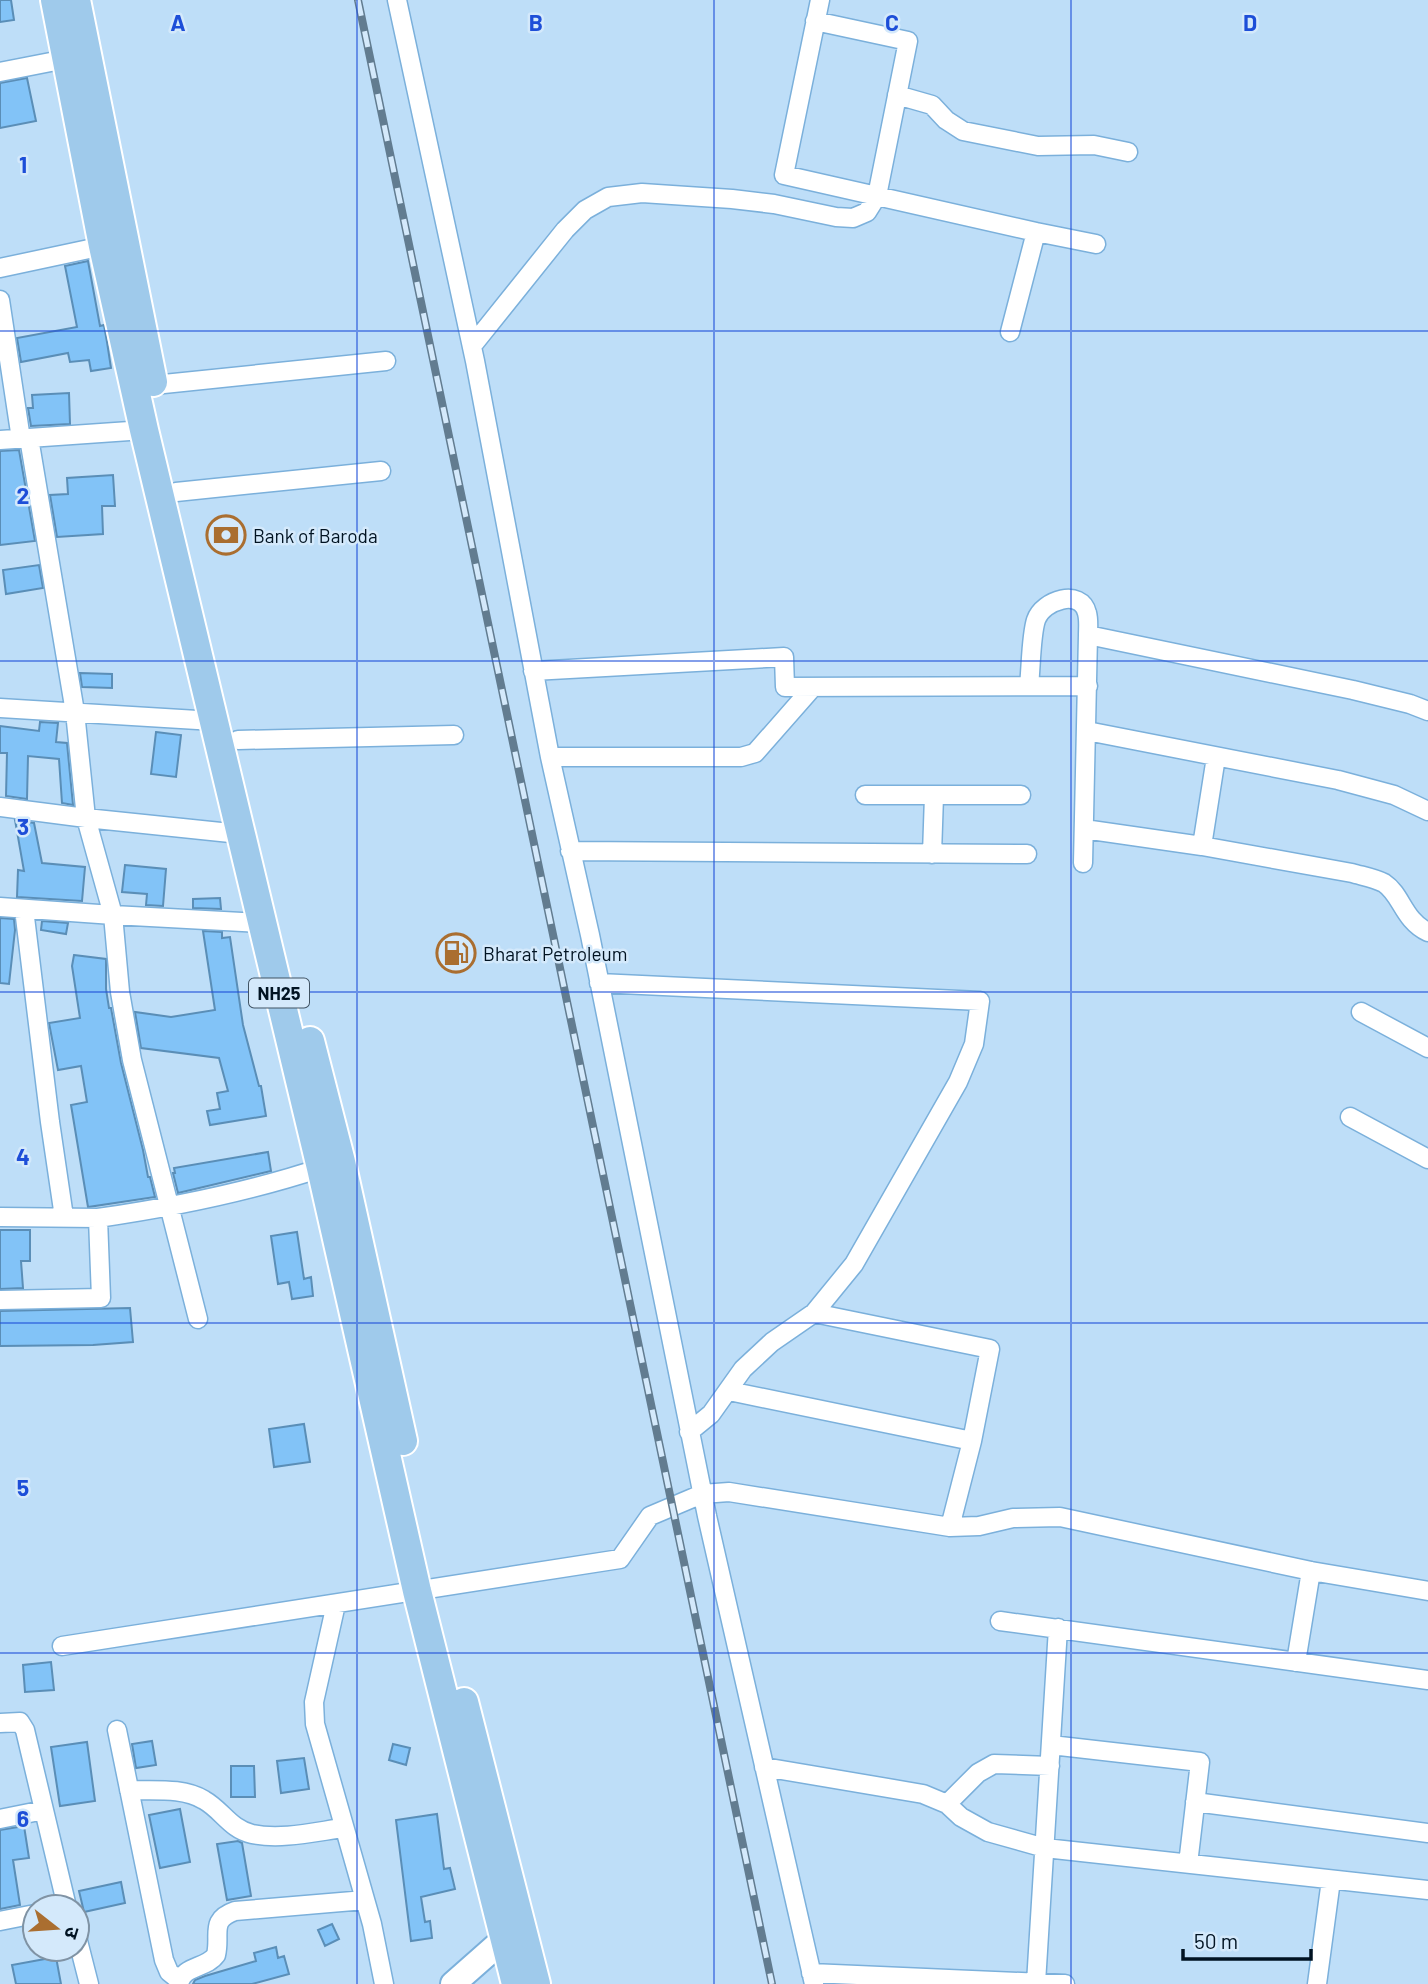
<svg xmlns="http://www.w3.org/2000/svg" width="1428" height="1984" font-family="Barlow,'Noto Sans Devanagari',sans-serif">
  <style>
    .building { fill: #82c3f7; stroke: #5a8eb7; stroke-width: 2 }
    .lines { fill: none; stroke-linecap: round; stroke-linejoin: round }
    .street-casing { stroke: #7bb0db; stroke-width: 21 }
    .secondary-casing { stroke: #7bb0db; stroke-width: 28 }
    .primary-casing { stroke: #fff; stroke-width: 32 }
    .street { stroke: #fff; stroke-width: 18 }
    .secondary { stroke: #fff; stroke-width: 24 }
    .primary { stroke: #9fcaeb; stroke-width: 28 }
    .rail-casing { stroke: #627c90; stroke-width: 8 }
    .rail { stroke: #d4e9fb; stroke-width: 5; stroke-dasharray: 16; stroke-linecap: butt }
    .grid { fill: none; stroke: #1d4ed8; stroke-width: 2; stroke-opacity: 0.55 }
    .labels { text-anchor: middle; dominant-baseline: central; stroke-width: 5; stroke-linejoin: round; paint-order: stroke }
    .shield { fill: #d4e9fb; stroke: #405363; stroke-width: 2 }
    .shield-label { font-size: 18px; font-weight: bold; fill: #011322 }
    .poi-label { font-size: 19px; fill: #011322; stroke: #d4e9fb; text-anchor: start }
    .grid-label { font-size: 23px; text-anchor: middle; font-weight: bold; fill: #1d4ed8; stroke: #d4e9fb; stroke-width: 5; stroke-linejoin: round; paint-order: stroke }
  </style>
  <rect width="100%" height="100%" fill="#bedef8"/>
  <!-- building -->
  <path class="building" d="M0 0H11L14 20 0 22Z
    M27 78 36 121 0 128V83Z
    M88 261 100 326 104 325 107 342 111 368 91 371 89 360 70 362 68 353 21 362 17 338 77 327 65 266Z
    M69 393 70 424 31 426 28 408H33L32 395Z
    M19 450 35 541 0 545V451Z
    M113 475 115 506H102L103 534 57 537 50 495 68 494 67 478Z
    M39 565 43 588 6 594 3 570Z
    M80 673 112 674V688L82 687Z
    M40 722 58 723 56 742 67 743 73 805 62 803 59 759 28 756 27 799 6 796 7 753H0V726L39 731Z
    M156 732 181 735 176 777 151 774Z
    M15 820 34 823 42 863 85 867 82 901 17 897 18 870 24 871Z
    M125 865 166 869 163 906 146 905 147 894 122 892Z
    M220 898 221 909 193 908V899Z
    M0 918 14 919 15 930 9 984 0 983Z
    M42 921 68 923 66 934 41 930Z
    M203 931 222 932V938L230 937 243 1025 259 1086H261L266 1116 210 1125 207 1111 220 1109 217 1093 228 1091 219 1058 141 1048 135 1012 171 1017 215 1010Z
    M74 955 106 959V989L109 1008H111L121 1063 143 1150 148 1177H150L155 1197 88 1207 71 1105 87 1102 81 1066 58 1070 49 1023 80 1018 72 966Z
    M268 1152 271 1171 178 1193 173 1173H175L174 1168Z
    M0 1230H30V1261H21L23 1288 0 1289Z
    M297 1232 304 1279 311 1277 313 1296 292 1299 289 1282 278 1284 271 1236Z
    M130 1308 133 1342 93 1345 0 1346V1311Z
    M304 1424 310 1462 274 1467 269 1429Z
    M51 1662 54 1690 25 1692 23 1665Z
    M152 1741 156 1765 136 1768 132 1744Z
    M87 1742 95 1801 60 1806 51 1747Z
    M393 1744 410 1748 406 1765 389 1760Z
    M304 1758 309 1789 281 1793 277 1761Z
    M231 1766H254L255 1797H231Z
    M180 1809 190 1862 160 1868 149 1815Z
    M437 1814 444 1869 450 1868 455 1889 421 1897 425 1922 430 1921 432 1938 411 1941 396 1820Z
    M24 1826 29 1858 13 1860 20 1905 0 1909V1830Z
    M238 1841 242 1843 251 1896 227 1900 217 1844Z
    M121 1882 125 1903 84 1912 79 1891Z
    M332 1924 339 1939 325 1946 318 1930Z
    M276 1947 278 1958 284 1956 289 1974 252 1984H193L195 1980 205 1976 256 1961 254 1953Z
    M56 1957 61 1984H16L12 1965Z"/>
  <g class="lines">
    <!-- street casing -->
    <g class="street-casing">
      <path id="street" d="M397 0 475 361 550 757 590 935 707 1516 814 1984
        M820 0 784 175 1036 232 1010 332
        M0 72 66 59
        M897 95 932 105 946 120 963 131 1038 146 1094 145 1128 152
        M1036 232 1096 244
        M0 268 103 246
        M0 300 21 439
        M472 346 565 230 585 210 608 197 642 193 732 199 774 204 836 217 853 218 867 212 877 196 908 41 815 21
        M154 385 386 361
        M0 440 29 438
        M176 492 381 471
        M1088 635 1353 690 1410 704 1428 711
        M533 671 784 657 785 687 1088 686
        M1029 686C1031 668 1031 635 1036 620 1043 600 1081 588 1087 613 1089 620 1088 628 1088 635L1083 863
        M0 708 214 721
        M1087 731 1338 780 1394 795 1428 811
        M238 740 454 735
        M550 757H741L755 753 813 687
        M865 795H1021
        M0 807 86 818 240 834
        M1084 829 1202 846 1352 873C1362 876 1374 878 1384 883 1402 895 1403 920 1428 932
        M1202 846 1216 757
        M570 851 1027 854
        M932 854 934 796
        M0 907 113 915 86 818 75 712 29 438 144 430
        M24 909 50 1122 64 1217
        M599 983 980 1001 974 1044 958 1082 854 1264 814 1313 772 1342 743 1369 711 1414 689 1432
        M1361 1012 1428 1048
        M1350 1117 1428 1159
        M0 1217 98 1218
        M0 1300 101 1298 98 1218C174 1207 248 1192 321 1168
        M814 1313 990 1349 972 1441 950 1527
        M198 1319 132 1060 120 992 113 915 262 923
        M729 1391 972 1441
        M336 1604 314 1702 315 1724 372 1924 384 1984
        M1000 1621 1428 1680
        M62 1646 620 1559 650 1516 702 1494 729 1492 950 1527 979 1526 1013 1518 1060 1517 1311 1571 1428 1591
        M1296 1662 1311 1571
        M0 1723 20 1722 25 1730 67 1907
        M117 1730 164 1960 169 1972 179 1980
        M1051 1745 1200 1762 1188 1864
        M764 1767 923 1794 947 1804 961 1817 988 1832 1045 1848 1428 1890
        M129 1790C153 1791 183 1787 204 1800 222 1810 230 1829 252 1834 281 1840 314 1832 343 1828
        M1195 1802 1428 1833
        M947 1804 978 1773 994 1764 1050 1766
        M0 1819 44 1810
        M0 1921 35 1914
        M77 1937 89 1984
        M811 1973 1065 1984
        M1036 1983 1058 1628
        M179 1984C183 1965 206 1969 216 1955 221 1934 209 1920 235 1911L365 1900
        M1317 1984 1331 1880"/>
    </g>
    <!-- secondary casing -->
    <g class="secondary-casing">
      <path id="secondary" d="M453 1984 504 1939 520 1929"/>
    </g>
    <!-- primary casing -->
    <g class="primary-casing">
      <path id="primary" d="M55 0 103 246 144 430 321 1168 417 1591 516 1984
        M76 0 153 382
        M310 1041 341 1162 403 1441
        M464 1702 536 1984"/>
    </g>
    <!-- street -->
    <use href="#street" class="street"/>
    <!-- secondary -->
    <use href="#secondary" class="secondary"/>
    <!-- primary -->
    <use href="#primary" class="primary"/>
    <!-- rail casing -->
    <g class="rail-casing">
      <path id="rail" d="M358 0 772 1984"/>
    </g>
    <!-- rail -->
    <use href="#rail" class="rail"/>
  </g>
  <!-- grid -->
  <path class="grid" d="M357 0V1984M714 0V1984M1071 0V1984M0 331H1428M0 661H1428M0 992H1428M0 1323H1428M0 1653H1428"/>
  <!-- icons -->
  <defs>
    <g id="bank-ring" transform="scale(2.0125)"><circle r="9.5" fill="#d4e9fb" stroke="#aa6e30" stroke-width="1.5"/><path d="M-6-4H6V4H-6ZM0-2.3a2.3 2.3 0 1 0 0 4.6a2.3 2.3 0 1 0 0-4.6Z" fill="#aa6e30"/></g>
    <g id="fuel-ring" transform="scale(2.0125)"><circle r="9.5" fill="#d4e9fb" stroke="#aa6e30" stroke-width="1.5"/><path d="M-5.5-6h7V0h2V4h1.3V-2.5L3-4.5l.8-.8L6-3V5H2.5V1h-1V6h-7ZM-4.2-4.7v3.2H.2V-4.7Z" fill="#aa6e30"/></g>
  </defs>
  <g fill-rule="evenodd">
    <use href="#bank-ring" x="226" y="535"/>
    <use href="#fuel-ring" x="456" y="953"/>
  </g>
  <g class="labels">
    <!-- shield labels -->
    <rect class="shield" x="249" y="978.5" width="60" height="29" rx="5"/>
    <g class="shield-label">
      <text x="279" y="993">NH25</text>
    </g>
    <!-- poi labels -->
    <g class="poi-label">
      <text x="253" y="535">Bank of Baroda</text>
      <text x="483" y="953">Bharat Petroleum</text>
    </g>
  </g>
  <g class="grid-label">
    <text x="178" y="31">A</text>
    <text x="536" y="31">B</text>
    <text x="892" y="31">C</text>
    <text x="1250" y="31">D</text>
    <text x="23" y="173">1</text>
    <text x="23" y="504">2</text>
    <text x="23" y="835">3</text>
    <text x="23" y="1165">4</text>
    <text x="23" y="1496">5</text>
    <text x="23" y="1827">6</text>
  </g>
  <!-- north arrow -->
  <g transform="translate(56 1928) rotate(107)"><circle r="33" fill="#d4e9fb" stroke="#8093a4" stroke-width="2"/>
  <path d="M0-5L12 26L0 18L-12 26Z" fill="#aa6e30"/>
  <text y="-10" font-size="19" font-weight="bold" text-anchor="middle" fill="#011322">उ</text>
  </g>
  <!-- scale -->
  <path d="M1183 1949v10h128v-10" fill="none" stroke="#011322" stroke-width="3.5"/>
  <text x="1194" y="1949" font-size="21" fill="#011322" stroke="#d4e9fb" stroke-width="5" paint-order="stroke">50 m</text>
</svg>
